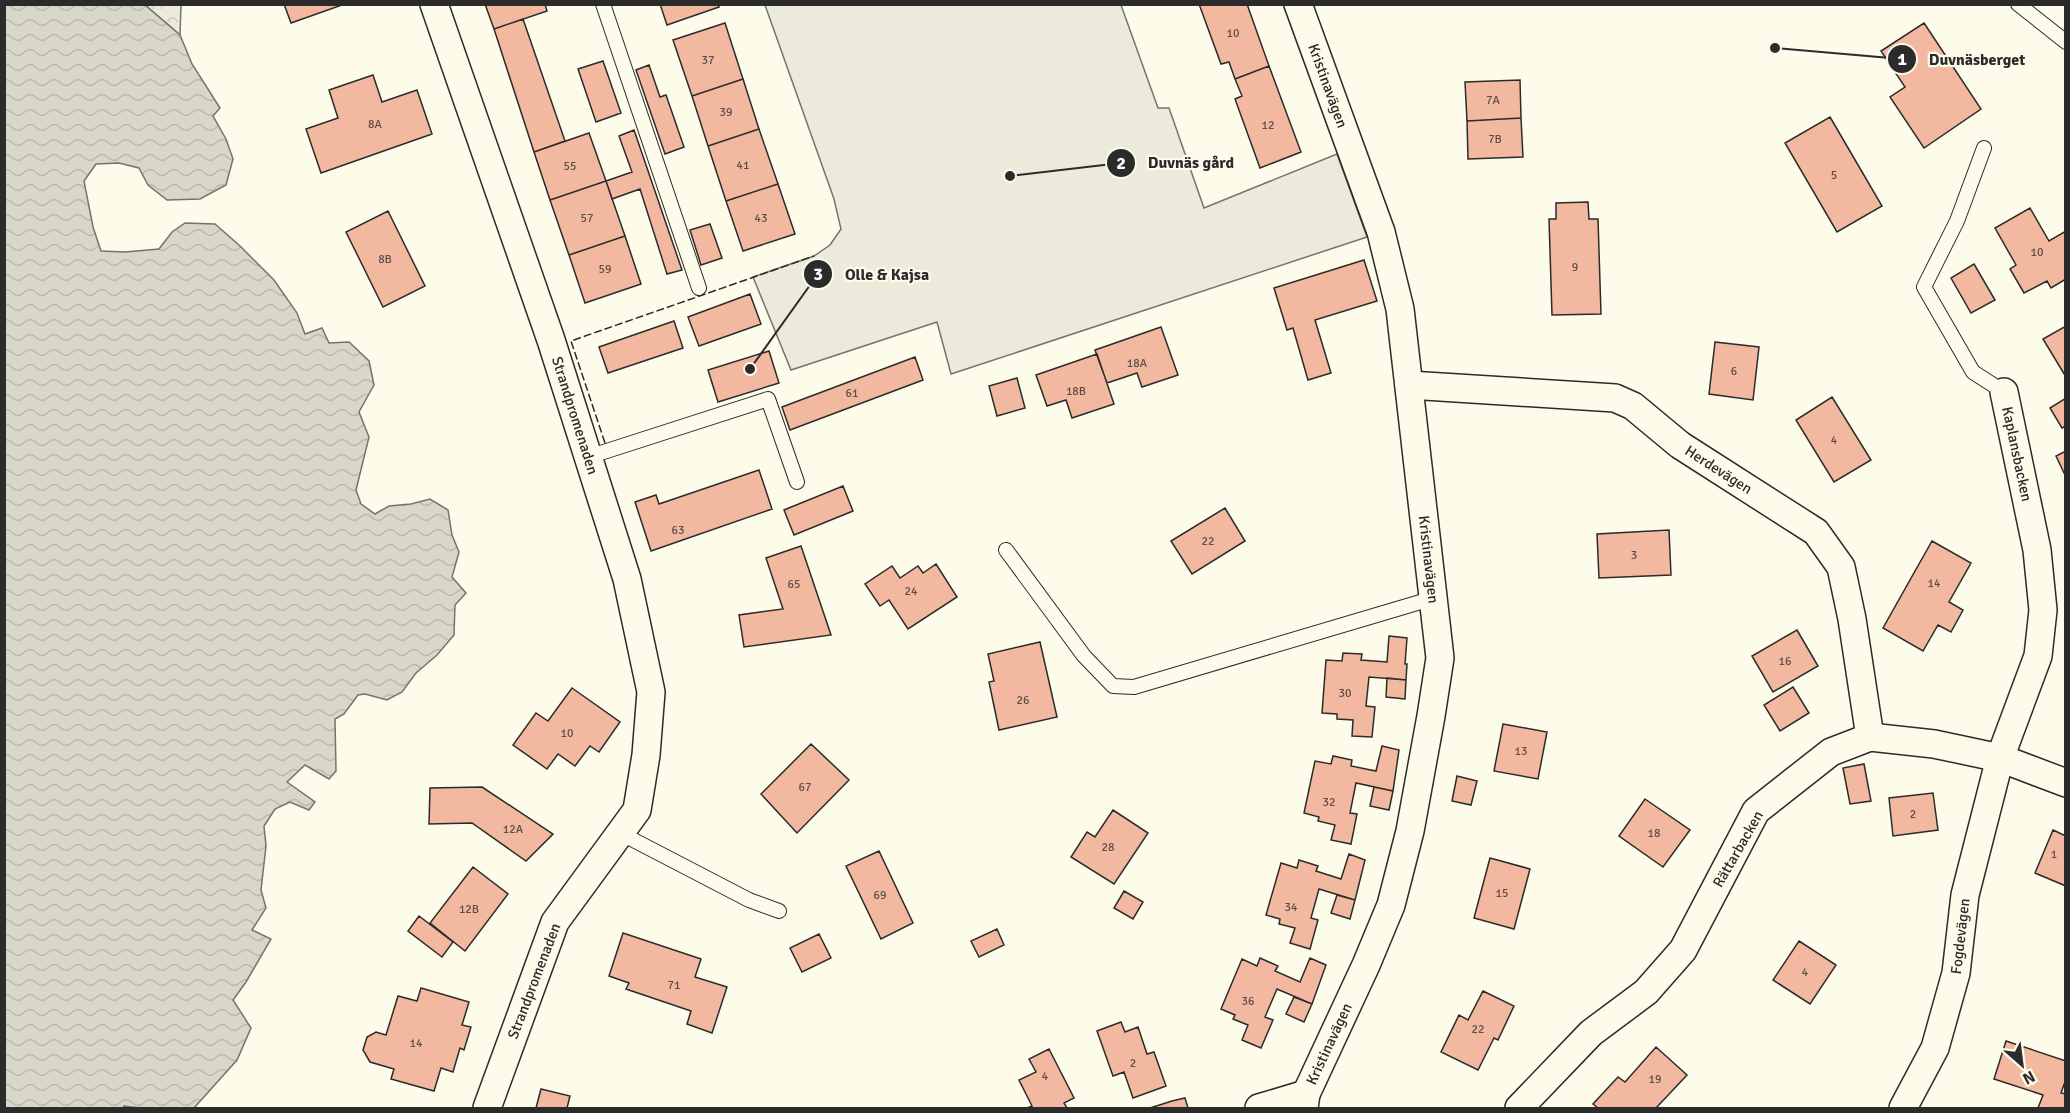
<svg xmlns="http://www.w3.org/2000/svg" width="2070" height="1113" font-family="Signika,sans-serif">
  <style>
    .forest { fill: url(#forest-crowns); stroke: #74746e; stroke-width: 1.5 }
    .green { fill: #ecebdb; stroke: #74746e; stroke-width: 1.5 }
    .water { fill: url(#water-waves); stroke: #74746e; stroke-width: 1.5 }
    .building { fill: #f2b8a0; stroke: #2b2b2b; stroke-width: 1.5 }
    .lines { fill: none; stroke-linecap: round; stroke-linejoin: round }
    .service-casing { stroke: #2b2b2b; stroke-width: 16 }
    .minor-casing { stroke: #2b2b2b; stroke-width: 30 }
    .service { stroke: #fdfbea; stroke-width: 14 }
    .minor { stroke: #fdfbea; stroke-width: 27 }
    .fence { stroke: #2b2b2b; stroke-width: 1.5; stroke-dasharray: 8 3; stroke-linecap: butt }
    .labels { text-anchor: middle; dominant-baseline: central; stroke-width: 4.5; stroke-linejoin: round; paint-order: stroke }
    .number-label { font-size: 12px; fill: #5d4e48 }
    .street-label { font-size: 15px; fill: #2b2b2b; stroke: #fdfbea }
    .leader { fill: none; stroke: #2b2b2b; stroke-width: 2 }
    .callout-dot { fill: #2b2b2b; stroke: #fdfbea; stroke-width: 2 }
    .mark-label { font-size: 18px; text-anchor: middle; font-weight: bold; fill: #fff }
    .callout-label { font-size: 16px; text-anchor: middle; font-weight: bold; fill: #2b2b2b; stroke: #fdfbea; stroke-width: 4.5; stroke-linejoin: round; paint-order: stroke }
  </style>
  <defs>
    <pattern id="forest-crowns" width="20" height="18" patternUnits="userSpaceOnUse" patternTransform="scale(1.5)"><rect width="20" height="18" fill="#ecebdb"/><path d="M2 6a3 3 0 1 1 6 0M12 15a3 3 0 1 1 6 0" fill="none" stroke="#cbcabc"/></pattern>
    <pattern id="water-waves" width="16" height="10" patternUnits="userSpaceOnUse" patternTransform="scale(1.5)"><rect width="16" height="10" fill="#d8d7c9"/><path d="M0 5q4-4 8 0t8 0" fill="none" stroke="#bab9ad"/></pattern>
  </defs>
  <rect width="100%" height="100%" fill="#fdfbea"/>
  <!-- forest -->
  <path class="forest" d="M145 5H181L180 35Z"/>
  <!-- green -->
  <path class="green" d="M765 5H1121L1158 108H1169L1204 208 1337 154 1367 237 951 374 937 322 791 370 753 277 814 256 830 245 841 229 834 199Z"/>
  <!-- water -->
  <path class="water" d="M5 4 145 5 180 35 192 64 220 108 213 116 226 139 233 159 226 185 200 199 167 200 148 185 139 168 119 163 96 164 84 181 93 227 101 251 125 252 159 249 172 232 185 223 215 224 240 246 274 280 297 313 305 334 322 328 329 343 349 342 369 361 374 385 359 412 369 437 356 490 361 504 375 514 389 506 411 504 430 499 448 510 452 535 459 552 452 577 466 593 455 605 454 635 437 655 416 673 402 692 387 700 365 694 358 695 344 714 335 719 336 771 329 779 305 765 287 782 315 802 309 810 290 802 275 809 264 826 266 846 261 890 266 908 252 930 271 939 246 982 233 1000 251 1028 237 1060 194 1108H140L124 1106 123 1108H5Z"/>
  <!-- building -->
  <path class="building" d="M284 4H342V5L291 23Z
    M485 4H545L547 11 494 29Z
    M660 4H718L719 7 667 25Z
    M1199 4H1247L1269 66 1235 79 1229 62 1221 64Z
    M523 19 565 141 534 152 494 29Z
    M725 23 743 79 692 96 673 40Z
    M1924 23 1981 109 1924 148 1890 97 1905 87 1881 51Z
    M603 61 621 113 596 122 578 69Z
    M649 65 660 97 666 95 684 147 665 154 636 70Z
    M1269 66 1301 152 1260 168 1235 99 1242 96 1235 79Z
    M373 75 382 102 417 90 432 134 321 173 306 129 338 118 329 90Z
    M743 79 759 129 708 146 692 96Z
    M1520 80 1521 118 1467 121 1465 82Z
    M1830 117 1882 206 1837 232 1785 143Z
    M1521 118 1523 157 1468 159 1467 121Z
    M759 129 778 184 726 201 708 146Z
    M634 130 682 270 667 274 640 189 612 199 606 181 632 172 619 136Z
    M589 133 606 181 550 200 534 152Z
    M606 181 625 236 569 255 550 200Z
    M778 184 795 234 743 251 726 201Z
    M1588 202 1589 219H1598L1601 314 1552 315 1549 219H1556V203Z
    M2030 208 2049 241 2066 231V279L2051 288 2047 281 2024 293 2010 269 2016 265 1995 228Z
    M388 211 425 286 383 307 346 232Z
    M710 224 722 258 701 265 690 230Z
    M625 236 641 284 585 303 569 255Z
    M1364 260 1377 301 1315 320 1331 373 1308 380 1293 328 1287 330 1274 288Z
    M1974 264 1995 300 1971 313 1951 278Z
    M750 294 761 324 699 346 688 317Z
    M674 321 683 348 608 373 599 347Z
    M2066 326V377L2043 339Z
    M1161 327 1178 375 1142 387 1137 373 1107 383 1095 350Z
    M1715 342 1759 347 1753 400 1709 394Z
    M769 351 779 383 718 402 708 370Z
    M1097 354 1114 404 1072 418 1066 400 1047 406 1036 375Z
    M915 357 923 380 790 430 782 407Z
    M1017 378 1025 408 997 416 989 386Z
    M1832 397 1871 460 1834 482 1796 420Z
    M2066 398V426L2062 428 2050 408Z
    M2066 451V477L2056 456Z
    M759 470 772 509 651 551 635 502 656 495 659 504Z
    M843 486 853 511 794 535 784 510Z
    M1225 508 1245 541 1192 574 1171 541Z
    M1669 530 1671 575 1599 578 1597 534Z
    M1932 541 1971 563 1949 602 1963 610 1951 632 1938 625 1923 651 1883 628Z
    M801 546 831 635 744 647 739 615 783 609 766 558Z
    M936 564 957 597 908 629 889 600 880 606 865 584 892 566 900 578 918 566 923 573Z
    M1797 630 1818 666 1773 692 1752 656Z
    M1389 636 1407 638 1405 664H1407L1406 680 1369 677 1366 706 1375 707 1372 737 1352 736 1353 720 1337 719V714L1322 713 1326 660 1342 661 1343 653 1362 654 1361 660 1387 662Z
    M1040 642 1057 717 999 730 989 682 994 681 988 654Z
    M1387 678 1406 680 1405 699 1386 697Z
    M1793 687 1809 713 1780 731 1764 705Z
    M572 688 620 722 599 752 590 746 575 766 558 754 547 769 513 745 536 713 548 721Z
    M1503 724 1547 732 1538 779 1494 771Z
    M811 744 849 780 797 833 761 794Z
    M1382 746 1399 750 1393 791 1356 783 1350 813 1357 814 1351 844 1331 840 1335 825 1318 821 1319 817 1304 813 1315 761 1331 764 1333 756 1352 760 1351 766 1376 771Z
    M1864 764 1871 801 1850 804 1843 768Z
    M1457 776 1477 781 1471 805 1452 801Z
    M482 787 553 834 526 861 472 823 429 824 430 788Z
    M1374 787 1393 791 1389 810 1370 806Z
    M1933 793 1938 830 1893 836 1889 798Z
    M1645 799 1690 830 1663 867 1619 836Z
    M1113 810 1148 833 1114 884 1071 857 1087 832 1095 837Z
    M2053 830 2066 836V886L2035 873Z
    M879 851 913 923 881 939 846 866Z
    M1349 854 1365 860 1355 900 1319 889 1311 918 1318 920 1310 949 1290 943 1295 928 1279 924 1280 919 1266 915 1281 863 1297 868 1299 860 1318 866 1316 871 1341 879Z
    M1490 858 1530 869 1514 929 1474 918Z
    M473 867 508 894 465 951 430 923Z
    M1124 891 1143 902 1133 919 1114 908Z
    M1337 895 1355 900 1350 919 1331 913Z
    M419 916 453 942 442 957 408 931Z
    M997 929 1004 945 979 957 971 941Z
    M623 933 701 959 695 977 727 987 712 1033 687 1024 691 1011 626 989 629 983 609 976Z
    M819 934 831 958 802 972 790 948Z
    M1799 941 1836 965 1810 1004 1773 980Z
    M1260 958 1278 966 1275 971 1300 982 1310 958 1326 965 1312 1004 1277 989 1265 1017 1273 1020 1261 1048 1242 1040 1248 1025 1233 1019 1235 1015 1221 1009 1242 959 1257 966Z
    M421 988 469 1002 462 1025 471 1027 464 1050 460 1048 453 1072 441 1068 434 1091 391 1079 394 1069 370 1062 363 1050 367 1037 376 1032 386 1035 398 996 417 1001Z
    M1483 991 1514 1006 1498 1040 1494 1038 1478 1070 1441 1052 1459 1015 1468 1020Z
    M1294 997 1312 1004 1304 1022 1286 1014Z
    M1121 1022 1125 1032 1138 1027 1147 1054 1154 1052 1166 1086 1133 1098 1124 1072 1113 1076 1097 1031Z
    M2006 1041 2066 1061V1079L2061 1093 2066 1094V1108H2038L2043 1095 1994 1079Z
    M1656 1047 1687 1075 1656 1108H1598L1593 1104 1618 1077 1625 1082Z
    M1049 1049 1074 1098 1064 1103 1067 1108H1027L1032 1106 1019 1080 1036 1072 1029 1059Z
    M541 1089 570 1096 567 1108H536Z
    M1185 1098 1188 1108H1150L1172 1101Z"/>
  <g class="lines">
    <!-- service casing -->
    <g class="service-casing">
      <path id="service" d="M603 4 699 288
        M2018 4 2066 42
        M1984 148 1957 221 1924 287 1973 372 2004 392
        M588 457 768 399 797 482
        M1006 550 1084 656 1113 686 1134 687 1434 598
        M620 833 749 900 779 911"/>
    </g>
    <!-- minor casing -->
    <g class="minor-casing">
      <g id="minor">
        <path id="s1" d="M434 4 551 340 627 579 651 692 646 755 637 810 555 922 487 1108"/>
        <path id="s2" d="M1298 4 1381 232 1400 309 1440 658 1431 716 1410 831 1391 905 1366 965 1306 1094 1304 1108"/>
        <path id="s3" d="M1409 385 1615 398 1633 406 1680 445 1816 532 1841 567 1852 619 1870 737"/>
        <path d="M1259 1108 1306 1094"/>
        <path d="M1519 1108 1591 1033 1646 992 1683 950 1756 811 1831 752 1870 737 1934 744 2000 758 2066 783"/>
        <path id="s4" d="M1903 1108 1935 1048 1956 973 1965 895 2000 758 2038 656 2043 610 2037 550 2004 392"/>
      </g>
    </g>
    <!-- service -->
    <use href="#service" class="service"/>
    <!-- minor -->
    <use href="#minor" class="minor"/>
    <!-- fence -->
    <path class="fence" d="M605 443 571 341 814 256"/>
  </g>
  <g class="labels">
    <!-- number labels -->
    <g class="number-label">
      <text x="1233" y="33">10</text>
      <text x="708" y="60">37</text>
      <text x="1493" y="100">7A</text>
      <text x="726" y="112">39</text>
      <text x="375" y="124">8A</text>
      <text x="1268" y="125">12</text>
      <text x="1495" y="139">7B</text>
      <text x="743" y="165">41</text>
      <text x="570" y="166">55</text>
      <text x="1834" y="175">5</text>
      <text x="587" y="218">57</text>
      <text x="761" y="218">43</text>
      <text x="2037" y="252">10</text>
      <text x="385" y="259">8B</text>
      <text x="1575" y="267">9</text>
      <text x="605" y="269">59</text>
      <text x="1137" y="363">18A</text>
      <text x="1734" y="371">6</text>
      <text x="1076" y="391">18B</text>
      <text x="852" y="393">61</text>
      <text x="1834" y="440">4</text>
      <text x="678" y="530">63</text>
      <text x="1208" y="541">22</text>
      <text x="1634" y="555">3</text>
      <text x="1934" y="583">14</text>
      <text x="794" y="584">65</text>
      <text x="911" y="591">24</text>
      <text x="1785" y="661">16</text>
      <text x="1345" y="693">30</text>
      <text x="1023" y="700">26</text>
      <text x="567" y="733">10</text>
      <text x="1521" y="751">13</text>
      <text x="805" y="787">67</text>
      <text x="1329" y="802">32</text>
      <text x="1913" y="814">2</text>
      <text x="513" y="829">12A</text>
      <text x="1654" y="833">18</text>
      <text x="1108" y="847">28</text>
      <text x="2054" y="854">1</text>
      <text x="1502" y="893">15</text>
      <text x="880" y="895">69</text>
      <text x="1291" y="907">34</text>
      <text x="469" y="909">12B</text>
      <text x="1805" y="972">4</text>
      <text x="674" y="985">71</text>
      <text x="1248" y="1001">36</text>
      <text x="1478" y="1029">22</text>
      <text x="416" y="1043">14</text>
      <text x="1133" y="1063">2</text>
      <text x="1045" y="1076">4</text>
      <text x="1655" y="1079">19</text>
    </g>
    <!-- street labels -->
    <g class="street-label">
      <text stroke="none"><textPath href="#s2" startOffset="87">Kristinavägen</textPath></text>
      <text stroke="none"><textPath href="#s1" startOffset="435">Strandpromenaden</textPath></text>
      <text transform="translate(2017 454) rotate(78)">Kaplansbacken</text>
      <text stroke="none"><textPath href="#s3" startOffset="333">Herdevägen</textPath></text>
      <text stroke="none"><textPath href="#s2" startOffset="574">Kristinavägen</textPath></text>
      <text transform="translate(1738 849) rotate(-60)">Rättarbacken</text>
      <text stroke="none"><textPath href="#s4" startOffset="183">Fogdevägen</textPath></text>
      <text transform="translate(534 981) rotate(-69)">Strandpromenaden</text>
      <text transform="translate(1329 1044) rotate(-65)">Kristinavägen</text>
    </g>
  </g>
  <!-- callouts -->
  <path class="leader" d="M1775 48L1902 59M1010 176L1121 163M750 369L818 274"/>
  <g class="callout-dot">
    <circle cx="1775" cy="48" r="6"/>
    <circle cx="1010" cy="176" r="6"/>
    <circle cx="750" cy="369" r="6"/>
    <circle cx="1902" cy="59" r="15"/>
    <circle cx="1121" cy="163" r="15"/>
    <circle cx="818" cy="274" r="15"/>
  </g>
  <g class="mark-label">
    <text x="1902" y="65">1</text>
    <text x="1121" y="169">2</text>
    <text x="818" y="280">3</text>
  </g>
  <g class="callout-label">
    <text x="1977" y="65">Duvnäsberget</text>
    <text x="1191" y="168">Duvnäs gård</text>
    <text x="887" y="280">Olle &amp; Kajsa</text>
  </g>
  <!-- border -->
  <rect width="2070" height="1113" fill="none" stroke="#2b2b2b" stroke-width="12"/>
  <!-- north arrow -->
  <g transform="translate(2022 1065) rotate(152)" stroke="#fdfbea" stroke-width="4.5" paint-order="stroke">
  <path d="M0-4.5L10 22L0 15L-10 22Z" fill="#2b2b2b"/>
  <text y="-9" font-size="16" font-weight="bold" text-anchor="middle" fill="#2b2b2b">N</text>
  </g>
</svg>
